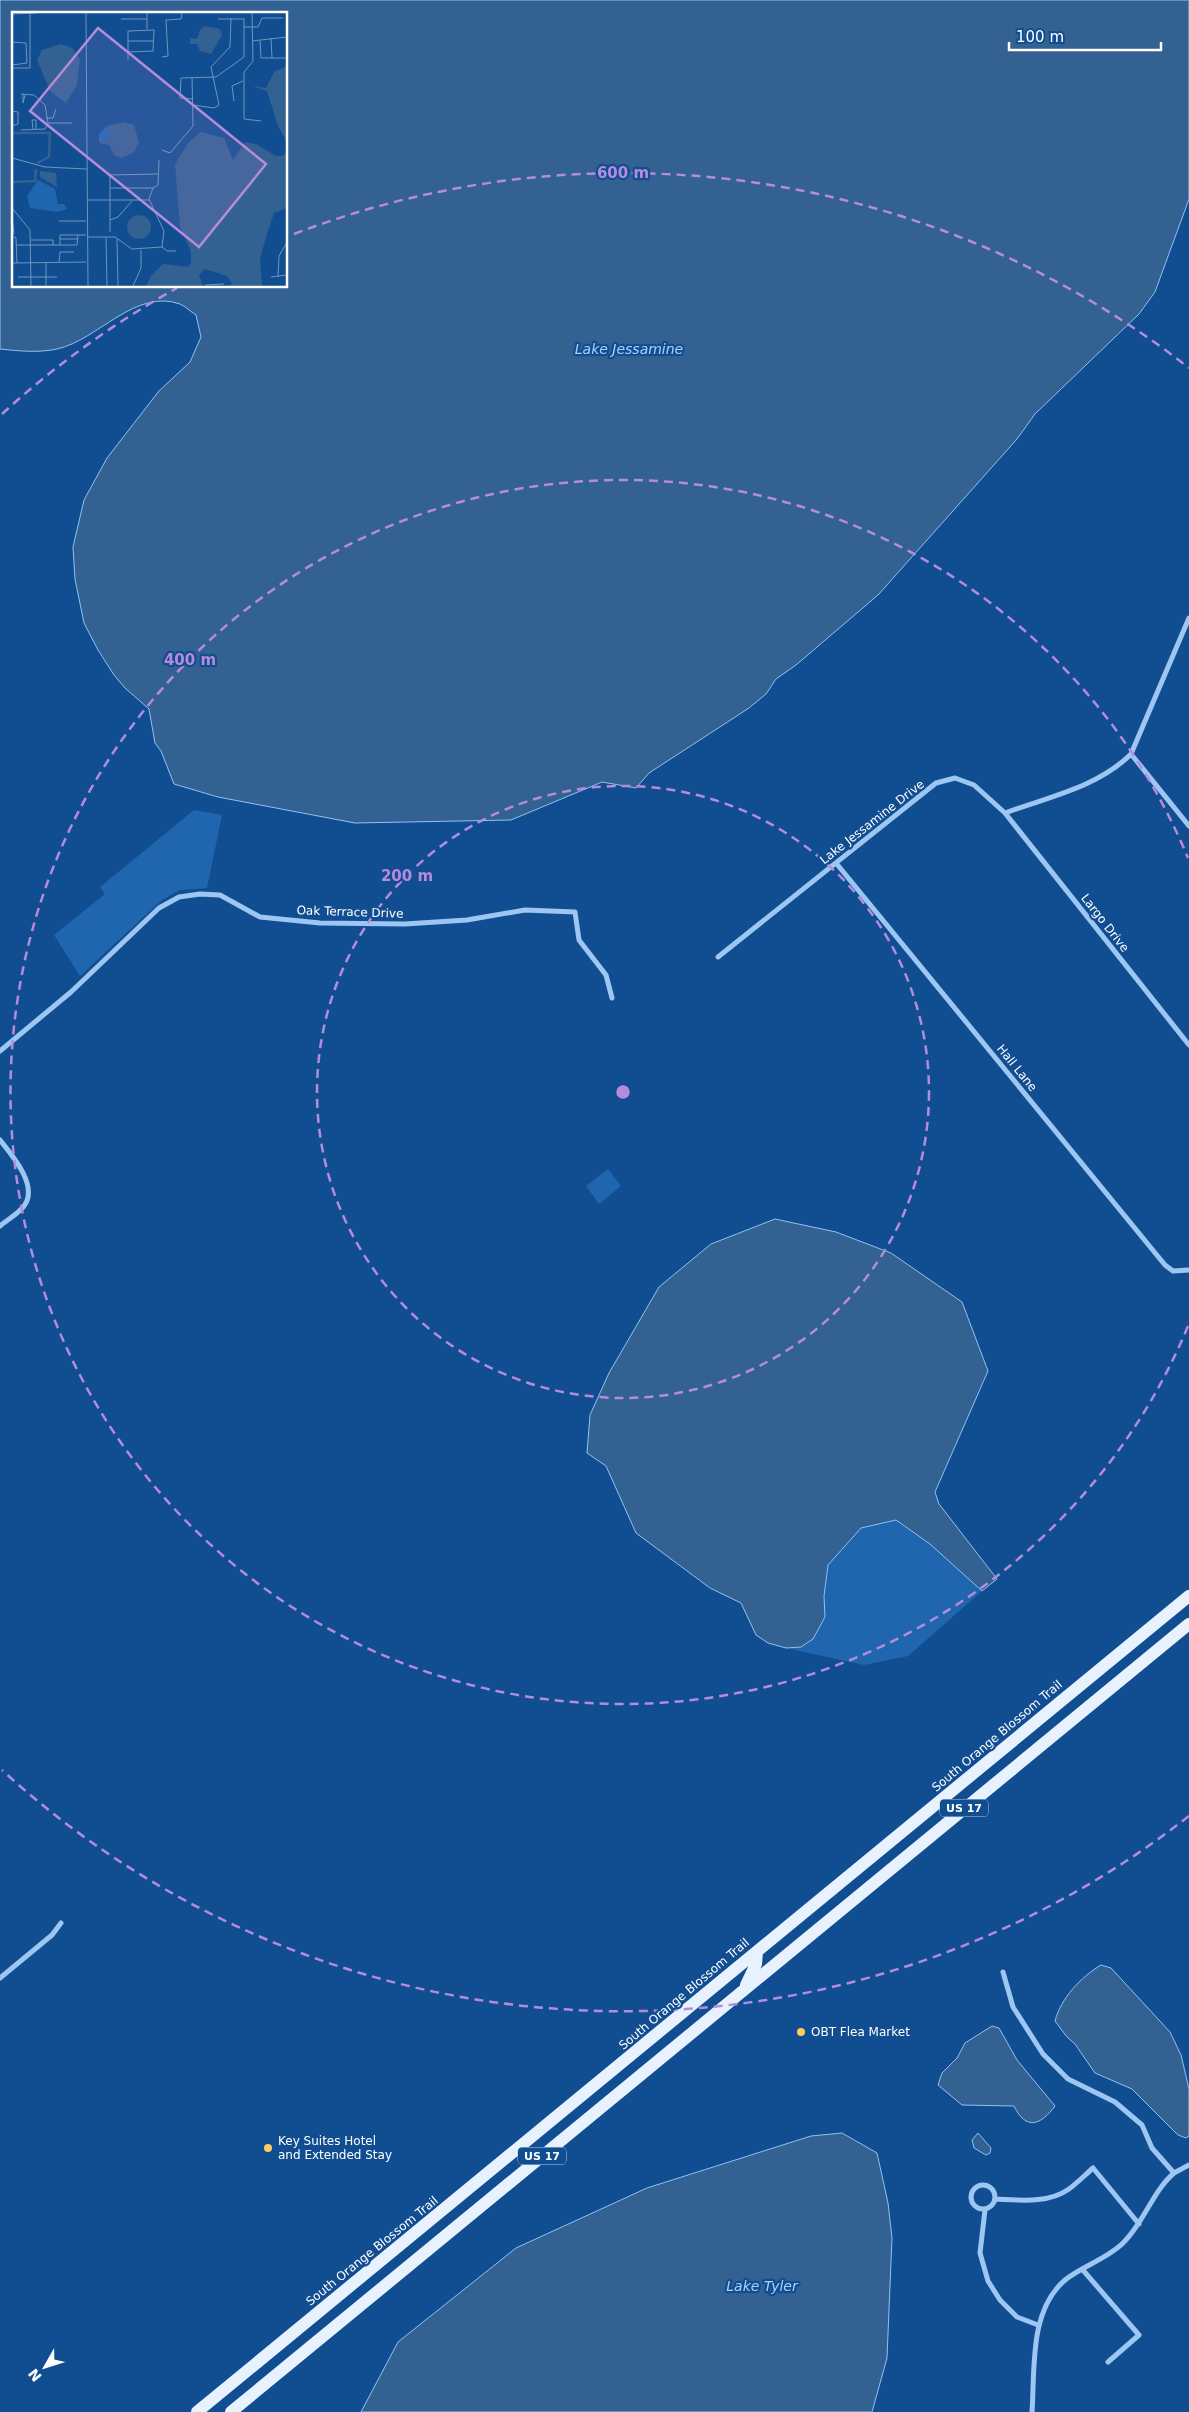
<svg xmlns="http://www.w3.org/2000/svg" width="1189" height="2412" font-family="'DejaVu Sans',sans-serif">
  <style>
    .green { fill: #2066ae }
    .water { fill: #336192; stroke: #8ec3f6; fill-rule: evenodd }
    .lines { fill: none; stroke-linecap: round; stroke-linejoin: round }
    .street { stroke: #9dc7f2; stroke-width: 5 }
    .primary { stroke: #e8f2ff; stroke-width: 12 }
    .ring { fill: none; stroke: #b68bdc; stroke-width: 2.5; stroke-dasharray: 9 6 }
    .poi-dot { fill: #ffca5e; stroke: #114e91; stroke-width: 2 }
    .labels { text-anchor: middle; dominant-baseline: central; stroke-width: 4.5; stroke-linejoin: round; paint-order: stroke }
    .shield { fill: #114e91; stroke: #b8cade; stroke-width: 1 }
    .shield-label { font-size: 11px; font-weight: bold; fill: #fff }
    .street-label { font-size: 12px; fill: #fff; stroke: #114e91 }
    .poi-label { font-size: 12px; fill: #fff; stroke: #114e91; text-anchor: start }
    .water-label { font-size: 14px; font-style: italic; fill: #a9d1fa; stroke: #114e91 }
    .inset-river { fill: none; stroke: #336192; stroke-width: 2.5 }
    .inset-road { fill: none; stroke: #7095bd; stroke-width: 1 }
    .view { fill: #b68bdc; fill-opacity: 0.15; stroke: #b68bdc; stroke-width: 2.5 }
    .inset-edge { fill: none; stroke: #fff; stroke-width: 2.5 }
    .centre { fill: #b68bdc; stroke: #114e91; stroke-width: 2.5 }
    .ring-label { font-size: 15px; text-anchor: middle; font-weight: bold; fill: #b68bdc; stroke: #114e91; stroke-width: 4.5; stroke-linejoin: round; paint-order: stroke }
  </style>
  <rect width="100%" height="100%" fill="#114e91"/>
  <!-- green -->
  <path class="green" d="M194 810 222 815 207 888 180 890 162 900 80 976 54 935 105 894 100 887Z
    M608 1169 621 1186 599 1204 586 1186Z
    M896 1520 930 1544 982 1591 908 1656 864 1665 786 1648 801 1647 813 1639 825 1617 824 1596 828 1565 861 1528Z"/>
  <!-- water -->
  <path class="water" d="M0 0H1189V199L1155 292 1139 314 1035 414 1017 439 878 595 796 665 776 679 766 694 749 708 649 773 636 788 602 782 511 820 355 823 218 797 174 784 161 751 155 743 149 709 125 688 114 675 98 650 84 623 75 579 73 547 84 500 107 458 159 391 190 362 201 337 196 315C191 312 185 306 180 304 135 288 98 340 57 349 39 353 19 351 0 349ZM14 14H286V286H14Z
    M775 1219 836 1232 891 1253 962 1302 988 1371 935 1492 939 1504 997 1579 982 1591 930 1544 896 1520 861 1528 828 1565 824 1596 825 1617 813 1639 801 1647 786 1648 768 1643 756 1635 741 1603 710 1588 636 1533 606 1466 587 1453 590 1415 609 1373 659 1287 711 1244Z
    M1101 1965 1111 1968 1170 2032 1181 2055 1189 2089V2136L1186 2138 1178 2135 1132 2089 1095 2073 1075 2044 1067 2037 1055 2021C1061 1998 1081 1977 1101 1965Z
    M992 2026 999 2028 1017 2060 1055 2106C1041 2125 1026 2131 1014 2106L962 2105 938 2085 942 2073 957 2058 965 2043Z
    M842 2133 877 2153 888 2203 892 2238 887 2358 872 2412H361L398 2342 516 2248 647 2188 811 2136Z
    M978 2133 991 2148 990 2153 986 2155 974 2148 972 2140Z"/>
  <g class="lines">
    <!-- street -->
    <path class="street" d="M1131 754 1189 826
      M1005 813C1048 797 1098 787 1131 754L1189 618
      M836 863 1165 1265 1173 1271 1189 1270
      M718 957 936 783 955 778 974 785 1005 813 1189 1045
      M0 1051 71 992 159 908 179 897 200 894 220 895 260 917 320 923 405 924 467 920 525 910 575 912 579 940 606 975 612 998
      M0 1140C12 1155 39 1186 24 1206 18 1214 7 1220 0 1226
      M1003 1972 1013 2007 1043 2054 1068 2079 1115 2102 1142 2125 1152 2148 1174 2173C1152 2192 1144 2223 1123 2243 1107 2259 1082 2266 1065 2280 1029 2311 1035 2368 1032 2412
      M0 1978 52 1935 61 1923
      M1174 2173 1189 2165
      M971 2197a12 12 0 1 1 24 0a12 12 0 1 1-24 0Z
      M995 2199C1019 2200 1048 2204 1069 2189 1077 2183 1085 2175 1093 2168L1139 2224
      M985 2210 980 2253 988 2281 1000 2300 1017 2317 1038 2325
      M1082 2269 1139 2335 1108 2362"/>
    <!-- primary -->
    <path class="primary" d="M746 1985 756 1964 757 1952
      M197 2412 1189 1596
      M231 2412 1189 1624"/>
  </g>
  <!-- distance rings -->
  <g class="ring">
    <circle cx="623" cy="1092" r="306"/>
    <path d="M1188 1326A612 612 0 1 1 1188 858"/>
    <path d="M1189 1816A919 919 0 0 1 2 1770M2 414A919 919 0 0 1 177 288M294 234A919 919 0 0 1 1189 368"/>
  </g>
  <!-- markers -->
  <g class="poi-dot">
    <circle cx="801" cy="2032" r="5"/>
    <circle cx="268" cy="2148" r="5"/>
  </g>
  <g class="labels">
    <!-- shield labels -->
    <g class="shield">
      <rect x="940" y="1799.5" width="48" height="17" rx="4"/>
      <rect x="518" y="2147.5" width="48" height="17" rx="4"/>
    </g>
    <g class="shield-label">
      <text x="964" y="1808">US 17</text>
      <text x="542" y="2156">US 17</text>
    </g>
    <!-- street labels -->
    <g class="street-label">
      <text transform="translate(872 822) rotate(-38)">Lake Jessamine Drive</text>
      <text transform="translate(350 912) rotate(2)">Oak Terrace Drive</text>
      <text transform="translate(1105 923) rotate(52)">Largo Drive</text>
      <text transform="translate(1017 1068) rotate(51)">Hall Lane</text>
      <text transform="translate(997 1736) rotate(-40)">South Orange Blossom Trail</text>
      <text transform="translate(684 1994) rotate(-40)">South Orange Blossom Trail</text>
      <text transform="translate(372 2251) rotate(-39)">South Orange Blossom Trail</text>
    </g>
    <!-- poi labels -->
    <g class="poi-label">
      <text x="811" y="2032">OBT Flea Market</text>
      <text x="278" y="2141">Key Suites Hotel<tspan x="278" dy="14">and Extended Stay</tspan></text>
    </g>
    <!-- water labels -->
    <g class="water-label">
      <text x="629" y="349">Lake Jessamine</text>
      <text x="762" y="2286">Lake Tyler</text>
    </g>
  </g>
  <!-- overview -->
  <g transform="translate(12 12)">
    <rect width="275" height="275" fill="#114e91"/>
    <path d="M95 114 99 126 87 131V122ZM26 168 43 177 46 192H52L55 197 46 200 18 196 15 184Z" fill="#2066ae"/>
    <path d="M193 14 208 17 210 23 199 42 188 39 185 32H178V26L185 27 188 18ZM49 32 60 36 68 47 65 73 54 91 38 79 25 48 30 38ZM275 54V130L266 114 255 79 240 74 254 76 262 60ZM111 110 122 113 127 131 121 141 109 146 102 143 97 133 87 131 99 126 95 114ZM189 120 212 126 221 148 233 130 244 132 264 144H271L275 139V196L262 201 255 222 248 246 250 274H218L220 271 215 264 193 257 187 263 191 274H134L139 264 151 252 176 255 179 251V240L168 214 163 152 177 130ZM28 159 44 161 45 175 28 165ZM115 215a12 12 0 1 1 24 0a12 12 0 1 1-24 0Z" fill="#336192"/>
    <path class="inset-river" d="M0 121H38L37 145 25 151M0 170 23 169 24 157"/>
    <path class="inset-road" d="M74 1 76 274M240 1 241 49 232 60V107L249 109M0 2 25 1M109 7H135M232 15H246L250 6H271M135 17V1M259 26 260 46M116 29H142M240 29 275 25M248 29 249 46H275M0 30 14 31 15 51 0 53M116 40 141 39 142 18 116 19V48M150 45 156 44 154 8 169 7 170 1M0 56H18V1M9 82 22 83 33 93 36 111H60M11 82V91L13 83M181 87 168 86 169 66 204 65 232 45V7H206M222 89 220 74 231 69M181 93 202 96 207 93 199 55 218 35 219 6M0 99 6 100V112L0 114M34 106H41L44 97M21 117 20 108H24V117M9 118 33 117 36 111M150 138 158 141 181 114 180 65M0 146 33 155 75 157M98 176H141M76 188H137M0 196 18 218 19 274M0 204 2 222M98 208 106 205 120 189M47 209H74M98 220V163L147 162M0 224 4 226 5 251M76 225H103L120 237 150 235 152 219 137 187 141 176 146 173 147 148M94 225 95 274M48 227H66M105 227 106 274M19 228H41V233M5 233H65L66 223M48 233V223H74M150 235 155 239H164M0 251 74 250M47 251 48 240H62M6 265H45M259 265 275 263M266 265 267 244 275 230M193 273 212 272M34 274V251M121 274 129 256V238"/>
    <path class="view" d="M86 16 254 152 187 235 18 99Z"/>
    <rect width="275" height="275" class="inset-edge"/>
  </g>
  <circle cx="623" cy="1092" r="8" class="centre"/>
  <g class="ring-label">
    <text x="623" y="178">600 m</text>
    <text x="190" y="665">400 m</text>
    <text x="407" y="881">200 m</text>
  </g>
  <!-- north arrow -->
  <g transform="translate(45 2367) rotate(231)" stroke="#114e91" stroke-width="4" paint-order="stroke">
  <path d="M0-4L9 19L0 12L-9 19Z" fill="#ffffff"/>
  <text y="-8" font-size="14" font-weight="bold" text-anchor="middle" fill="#ffffff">N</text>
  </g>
  <!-- scale -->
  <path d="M1009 42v8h152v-8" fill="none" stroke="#ffffff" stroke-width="2.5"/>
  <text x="1016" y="42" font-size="15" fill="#ffffff" stroke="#114e91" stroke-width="4" paint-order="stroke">100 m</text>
</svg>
